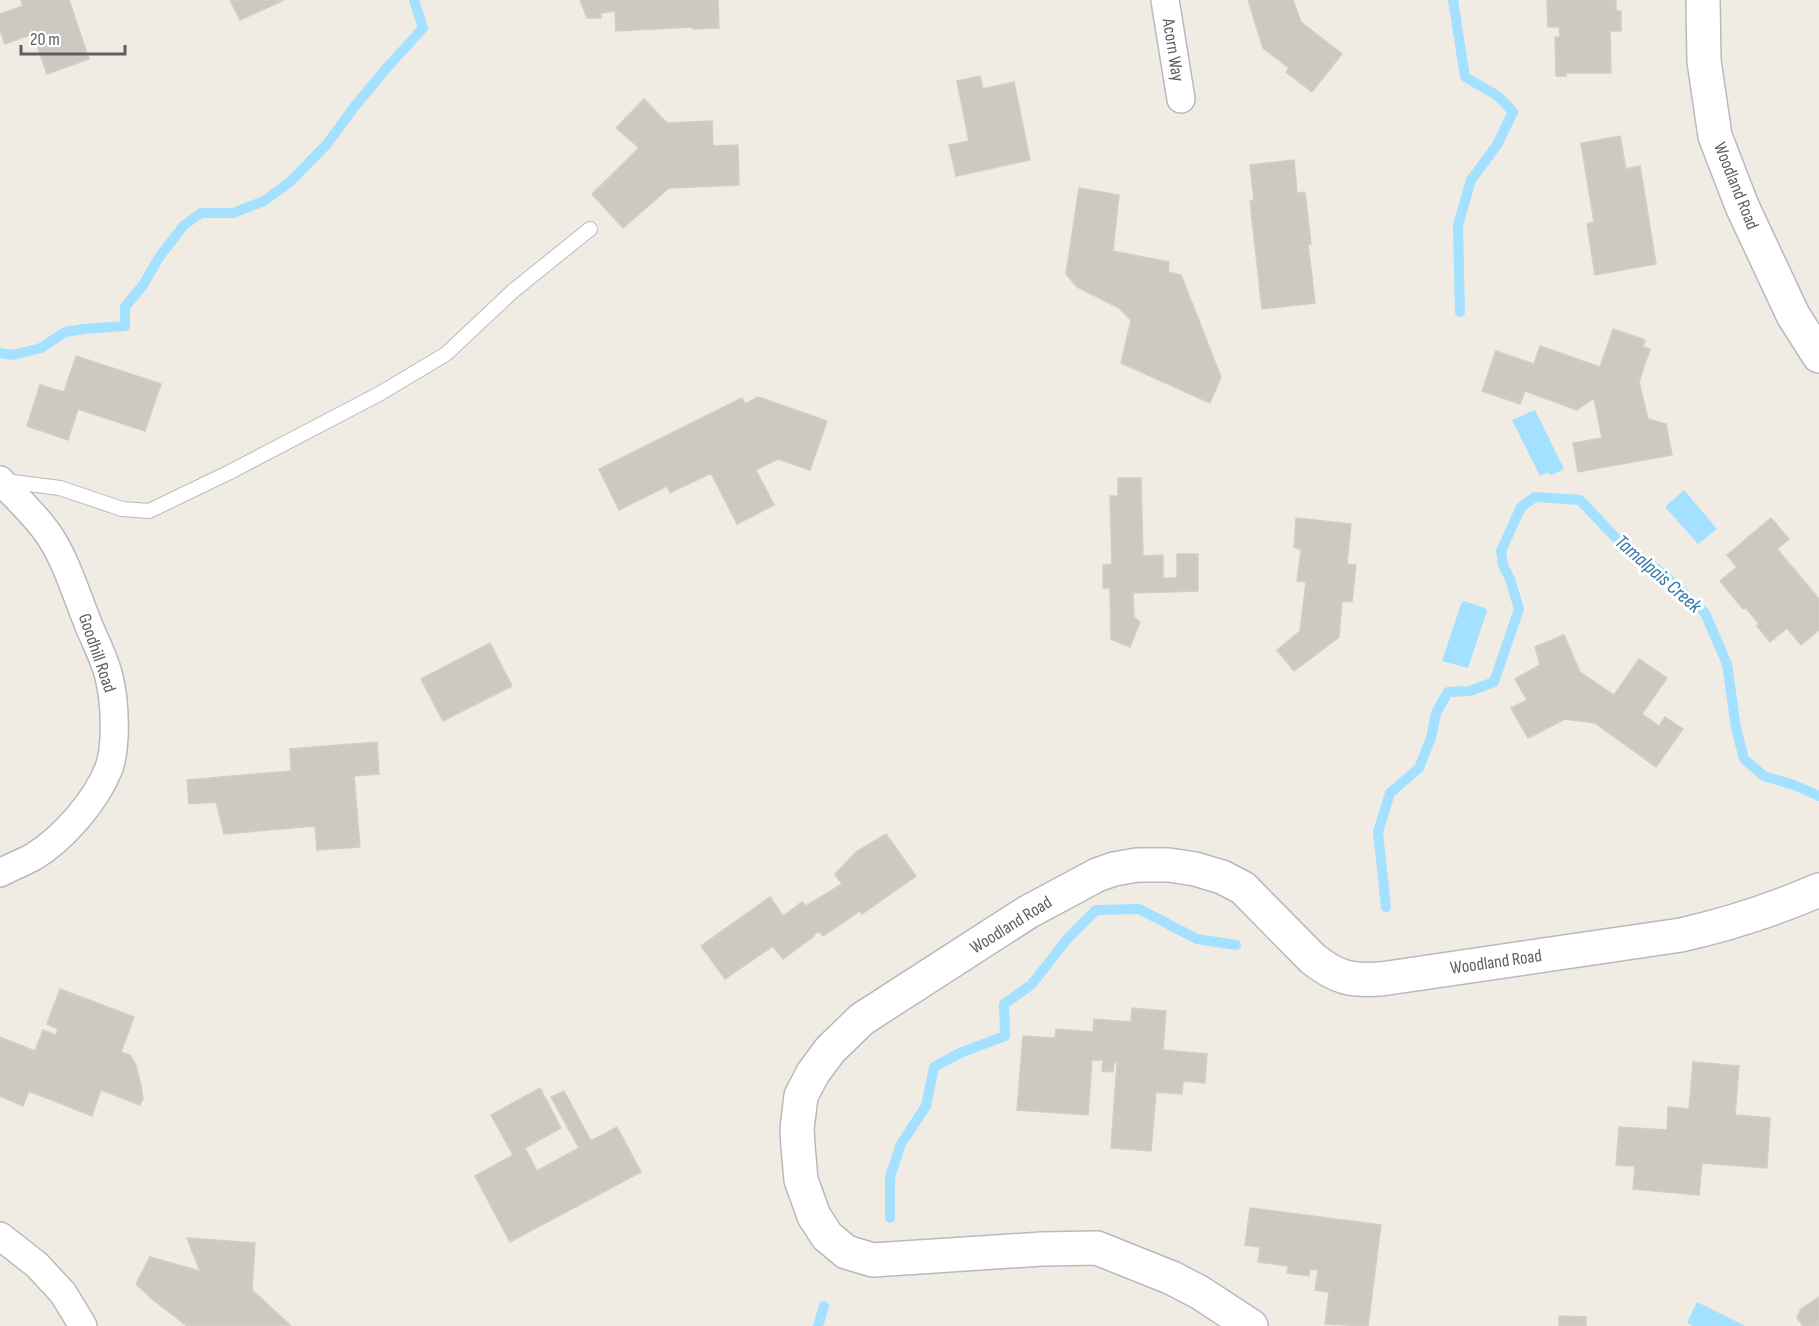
<svg xmlns="http://www.w3.org/2000/svg" width="1819" height="1326" font-family="'Sofia Sans Condensed',sans-serif">
  <style>
    .water { fill: #a4e0ff }
    .lines { fill: none; stroke-linecap: round; stroke-linejoin: round }
    .stream { stroke: #a4e0ff; stroke-width: 10 }
    .building { fill: #cdc9c2; stroke: #d5cdc1; stroke-width: 1.5 }
    .service-casing { stroke: #b6babf; stroke-width: 16 }
    .minor-casing { stroke: #b6babf; stroke-width: 30 }
    .tertiary-casing { stroke: #b6babf; stroke-width: 36 }
    .service { stroke: #fff; stroke-width: 14 }
    .minor { stroke: #fff; stroke-width: 27 }
    .tertiary { stroke: #fff; stroke-width: 33 }
    .labels { text-anchor: middle; dominant-baseline: central; stroke-width: 6; stroke-linejoin: round; paint-order: stroke }
    .street-label { font-size: 18px; fill: #5b6166; stroke: #fff }
    .water-label { font-size: 20px; font-style: italic; fill: #3177aa; stroke: #fff }
  </style>
  <rect width="100%" height="100%" fill="#f0ece3"/>
  <!-- water -->
  <path class="water" d="M1535 410 1564 469 1552 475 1547 473 1540 476 1512 420Z
    M1684 490 1717 529 1698 544 1665 507Z
    M1464 601 1485 608 1487 611 1468 668 1442 661 1461 604Z
    M1697 1302 1745 1326H1692L1687 1323Z"/>
  <g class="lines">
    <!-- stream -->
    <path class="stream" d="M1453 0 1465 77 1498 96 1513 112 1497 145 1471 180 1458 225 1460 312
      M0 353 13 355 41 348 65 332 84 329 125 326V307L143 285 160 256 184 225 201 213H233L264 201 290 182 327 144 355 106 385 70 423 28 414 0
      M1386 907 1378 832 1390 793 1419 768 1431 738 1436 713 1448 692 1470 691 1494 682 1519 609 1510 579 1503 565 1501 551 1521 507 1535 497 1580 500 1613 535 1664 575 1705 613 1727 664 1736 728 1744 759 1764 776 1794 785 1819 796
      M890 1218V1177L901 1144 926 1106 934 1067 960 1053 1005 1036 1004 1004 1031 985 1069 937 1096 910 1139 909 1197 939 1236 945
      M818 1326 824 1306"/>
  </g>
  <!-- building -->
  <path class="building" d="M21 0H69L89 59 47 74 33 34 5 44 0 30V14L23 6Z
    M230 0H284L240 20Z
    M580 0H718L719 28 693 29V27L616 31 615 11 601 13V18H587Z
    M1248 0H1293L1301 22 1342 54 1312 92 1286 72 1289 68 1263 48Z
    M1547 0H1616V11H1621V31H1610L1611 73H1566V76H1556L1555 37H1560L1559 27H1548Z
    M980 76 983 89 1014 82 1030 160 956 176 949 145 969 141 957 81Z
    M644 99 667 123 712 121 713 146 738 145 739 185 669 188 623 228 592 194 639 148 616 128Z
    M1620 136 1626 169 1640 166 1656 264 1595 275 1587 224 1594 222 1581 143Z
    M1294 160 1297 193 1305 192 1311 244H1308L1315 303 1262 309 1250 201 1254 200 1250 165Z
    M1079 188 1119 195 1113 251 1169 262 1168 272 1181 275 1221 377 1210 403 1121 363 1131 320 1119 308 1077 287 1066 274Z
    M1613 329 1645 340 1643 347 1650 349 1639 382 1648 419 1666 424 1672 455 1578 472 1573 443 1602 438 1594 398 1577 410 1525 391 1520 404 1482 391 1496 351 1534 364 1540 346 1600 367Z
    M76 356 161 384 145 431 78 409 68 440 27 426 40 385 64 392Z
    M758 397 827 421 810 470 778 459 756 470 774 505 737 524 711 473 670 493 667 486 619 510 599 469 742 398 745 404Z
    M1118 478H1141L1143 556 1163 555V578H1177V554H1198V591L1133 593 1134 617 1140 622 1130 647 1111 639 1110 588H1103V565L1112 564 1110 496H1118Z
    M1296 518 1351 524 1347 564 1356 565 1352 602 1342 601 1339 637 1294 671 1277 650 1300 631 1306 582 1297 581 1301 550 1294 547Z
    M1771 518 1789 539 1777 549 1819 599V630L1801 645 1787 628 1770 642 1757 626 1759 624 1746 608 1743 609 1720 581 1737 567 1727 555Z
    M1564 635 1580 672 1614 695 1639 659 1667 678 1642 714 1659 726 1665 717 1683 729 1656 767 1595 723 1565 719 1528 738 1511 708 1527 700 1515 679 1540 665 1535 647Z
    M490 643 512 686 443 721 421 679Z
    M377 742 379 774 354 776 360 847 317 850 315 826 224 834 216 802 189 804 187 780 291 771 290 749Z
    M886 834 916 876 862 914 860 911 823 936 819 931 814 934V936L783 959 773 946 725 979 701 946 770 897 783 916 802 902 806 906 842 884 835 874 856 852Z
    M60 989 134 1017 121 1052 130 1055 136 1065 141 1086 143 1099 140 1105 101 1090 92 1116 29 1091 23 1106 0 1096V1037L35 1051 43 1030 56 1035 58 1029 47 1024Z
    M1132 1008 1166 1011 1163 1050 1207 1054 1205 1083 1183 1081 1182 1094 1156 1092 1151 1151 1111 1148 1117 1063 1114 1062 1113 1072 1102 1071 1103 1060H1092L1088 1115 1017 1110 1023 1036 1055 1038 1056 1029 1093 1032 1094 1019 1131 1022Z
    M1693 1062 1739 1066 1735 1115 1770 1118 1767 1168 1702 1163 1699 1195 1633 1189 1635 1166 1616 1165 1619 1127 1667 1130 1668 1107 1689 1109Z
    M540 1088 561 1128 525 1148 537 1171 579 1148 551 1097 564 1091 591 1141 617 1127 641 1172 510 1242 475 1176 513 1155 491 1115Z
    M1250 1208 1381 1225 1368 1326 1325 1324 1329 1292 1315 1290 1318 1270 1310 1269 1309 1276 1287 1273 1288 1266 1258 1262 1260 1247 1245 1245Z
    M187 1238 255 1243 252 1290 291 1326H187L152 1299 136 1284 150 1257 200 1271Z
    M1819 1297V1326H1803L1797 1318 1801 1309Z
    M1559 1316 1586 1317V1326H1559Z"/>
  <g class="lines">
    <!-- service casing -->
    <g class="service-casing">
      <path id="service" d="M5 481 60 488 122 509 149 511 230 472 379 394 446 354 513 291 590 229"/>
    </g>
    <!-- minor casing -->
    <g class="minor-casing">
      <path id="minor" d="M1165 0 1181 99
        M0 480C17 499 38 517 51 538 68 565 77 597 89 626 96 643 105 660 109 677 115 701 117 745 109 768 96 801 63 839 33 857 22 863 11 867 0 873
        M0 1236 37 1265 63 1293 83 1326"/>
    </g>
    <!-- tertiary casing -->
    <g class="tertiary-casing">
      <path id="tertiary" d="M1703 0 1704 61 1715 136 1742 206 1793 315 1819 356
        M1251 1326 1199 1292 1172 1278 1097 1248 1042 1249 873 1260 846 1252 827 1236 814 1216 801 1180 798 1146 797 1129 801 1096 813 1073 830 1050 862 1019 1028 912 1097 875 1114 869 1137 865H1169L1195 869 1222 877 1243 888 1313 959C1337 978 1351 981 1381 979L1681 935C1730 924 1773 910 1819 890"/>
    </g>
    <!-- service -->
    <use href="#service" class="service"/>
    <!-- minor -->
    <use href="#minor" class="minor"/>
    <!-- tertiary -->
    <use href="#tertiary" class="tertiary"/>
  </g>
  <g class="labels">
    <!-- street labels -->
    <g class="street-label">
      <text transform="translate(1173 50) rotate(81)">Acorn Way</text>
      <text transform="translate(1736 186) rotate(68)">Woodland Road</text>
      <text transform="translate(97 653) rotate(71)">Goodhill Road</text>
      <text transform="translate(1011 925) rotate(-32)">Woodland Road</text>
      <text transform="translate(1496 962) rotate(-8)">Woodland Road</text>
    </g>
    <!-- water labels -->
    <g class="water-label">
      <text transform="translate(1658 574) rotate(41)">Tamalpais Creek</text>
    </g>
  </g>
  <!-- scale -->
  <path d="M21 45v9h104v-9" fill="none" stroke="#5b6166" stroke-width="3"/>
  <text x="30" y="45" font-size="18" fill="#5b6166" stroke="#ffffff" stroke-width="4.5" paint-order="stroke">20 m</text>
</svg>
